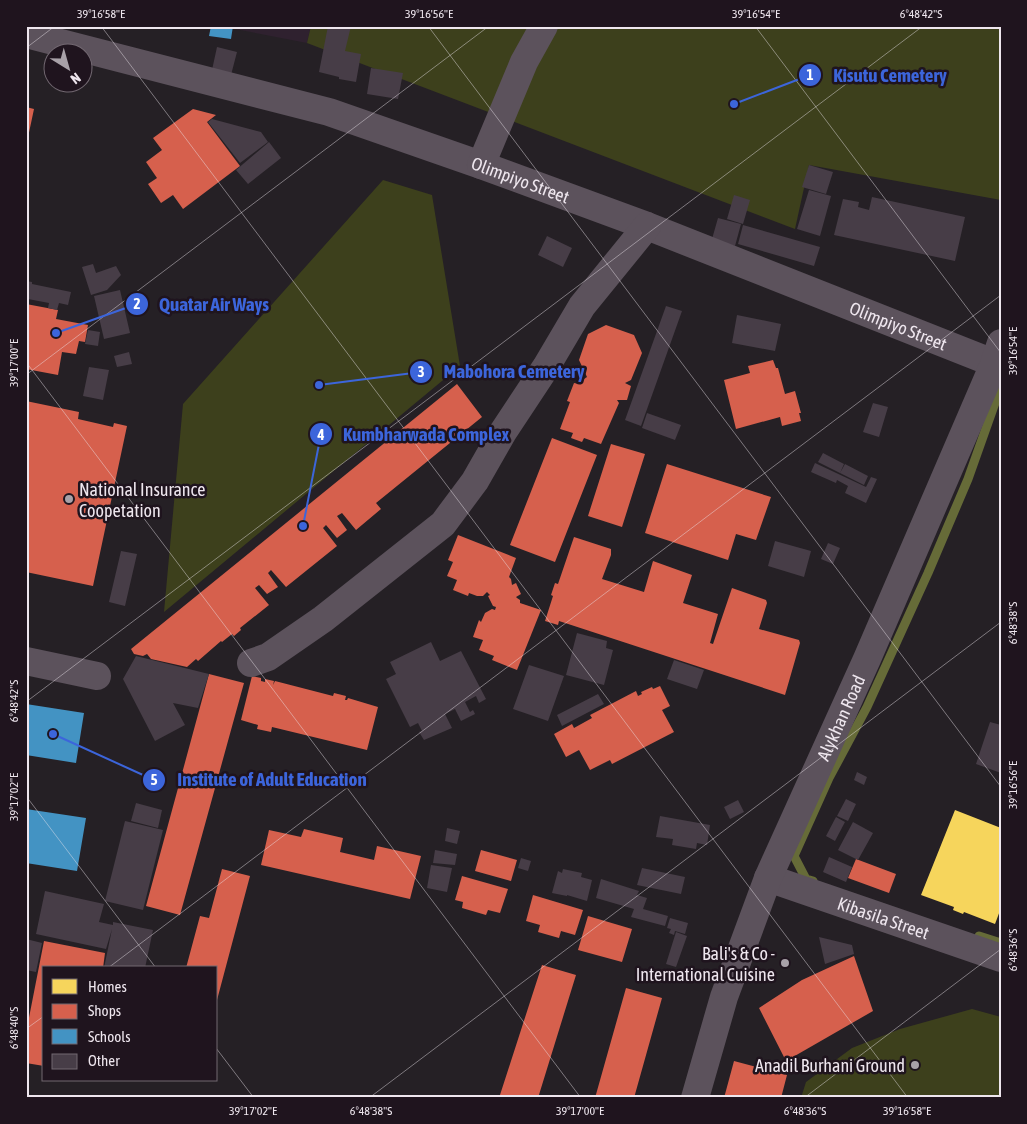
<svg xmlns="http://www.w3.org/2000/svg" width="1027" height="1124" font-family="'Asap Condensed',sans-serif">
  <style>
    .built { fill: #2f212f }
    .green { fill: #3d401c }
    .homes { fill: #f6d55c }
    .shops { fill: #d6604d }
    .schools { fill: #4393c3 }
    .lines { fill: none; stroke-linecap: round; stroke-linejoin: round }
    .stream { stroke: #666b38; stroke-width: 9 }
    .building { fill: #473d47 }
    .minor { stroke: #5c525c; stroke-width: 28 }
    .ticks { fill: none; stroke: #eee6ee; stroke-width: 1; stroke-opacity: 0.45 }
    .poi-dot { fill: #a8a1a8; stroke: #1f141e; stroke-width: 2 }
    .labels { text-anchor: middle; dominant-baseline: central; stroke-width: 5; stroke-linejoin: round; paint-order: stroke }
    .street-label { font-size: 18px; fill: #eee6ee; stroke: #1f141e }
    .poi-label { font-size: 18px; fill: #eee6ee; stroke: #1f141e; text-anchor: end }
    .leader { fill: none; stroke: #3c65db; stroke-width: 2 }
    .callout-dot { fill: #3c65db; stroke: #1f141e; stroke-width: 2 }
    .mark-label { font-size: 15px; text-anchor: middle; font-weight: bold; fill: #fff }
    .callout-label { font-size: 19px; text-anchor: middle; font-weight: bold; fill: #3c65db; stroke: #1f141e; stroke-width: 5; stroke-linejoin: round; paint-order: stroke }
    .neatline { fill: none; stroke: #eee6ee; stroke-width: 2 }
    .ticks-label { font-size: 12px; text-anchor: middle; fill: #eee6ee }
  </style>
  <rect width="100%" height="100%" fill="#252025"/>
  <!-- built -->
  <path class="built" d="M220 26H311L307 43Z"/>
  <!-- green -->
  <path class="green" d="M311 26H1001V200L809 165 795 229 307 43Z
    M383 180 432 195 460 366 164 612 183 404Z
    M972 1009 1001 1017V1098H801L806 1082 852 1048 900 1029Z"/>
  <!-- homes -->
  <path class="homes" d="M955 810 1001 828V908L995 924 964 912 963 914 953 910 954 907 921 895Z"/>
  <!-- shops -->
  <path class="shops" d="M26 107 34 109 27 142H26Z
    M193 109 216 115 207 122 240 166 183 209 173 195 161 203 148 184 157 178 146 162 162 150 153 138Z
    M26 304 58 310 56 319 88 325 85 342 79 341 76 354 62 352 58 375 26 369Z
    M606 325 634 335 642 353 631 380 625 383 631 386 627 400H617L619 403 601 444 584 438 582 442 571 438 573 433 560 429 570 402 567 401 574 383 579 384 581 381 587 377 579 360 588 334Z
    M773 360 776 368H778L785 394 795 391 801 413H799L801 421 782 426 780 417 736 429 724 380 750 373 748 366Z
    M457 384 482 417 376 503 381 509 356 530 342 513 337 516 347 530 337 538 326 525 323 528 337 546 286 587 271 570 268 573 278 587 267 594 259 585 255 588 269 605 240 628 241 630 234 636 232 634 222 642 221 641 198 661 196 659 187 667 151 659 147 654 143 656 134 654 131 649Z
    M26 401 79 412 78 419 113 427 114 423 127 426 93 586 26 572Z
    M552 438 597 455 555 562 510 545Z
    M611 444 645 454 622 527 588 516Z
    M667 464 771 497 756 540 736 534 728 560 645 533Z
    M458 535 516 558 509 577 511 579 512 585 516 583 521 594 516 597 517 598 520 600V603L541 610 517 670 492 660 494 656 479 650 483 640 473 637 479 620 481 622 485 613 492 609 495 610 496 607 493 606 488 596 490 595 487 592 483 596H477L469 593 468 596 453 590 457 580 447 576 453 562 448 560Z
    M574 537 611 549V555L602 579 644 592 653 561 692 575 683 603 718 614 710 643 713 644 732 588 766 600 767 603 759 629 799 640 800 643 785 695 559 621 558 625 545 621 553 596 551 595 555 583 558 584Z
    M209 674 244 683 180 915 146 906Z
    M252 676 261 678V681L265 682V679L274 681 273 685 275 681 333 696 334 693 346 696 345 700H347L348 698 378 707 367 750 272 727 271 732 257 729 258 725 241 720Z
    M660 686 670 706 662 710 674 732 612 764 610 760 590 770 579 750 566 757 554 734 572 724 574 728 592 718 590 715 636 691 638 696 642 694 641 692 652 687 653 689Z
    M304 829 343 838 340 852 374 860 377 846 421 856 410 899 261 865 269 830 301 837Z
    M481 850 517 860 511 881 475 871Z
    M856 859 896 874 889 893 848 878Z
    M222 869 250 876 217 1000 216 968H186L200 916 209 918Z
    M462 876 508 889 500 913 488 910 486 915 462 908 463 902 455 900Z
    M533 895 583 910 575 935 561 931 559 938 538 932 540 925 526 921Z
    M588 916 632 929 622 962 578 950Z
    M44 941 105 953 103 968H44V1066L26 1063V1033Z
    M854 956 873 1011 786 1061 759 1008 802 980Z
    M542 965 576 975 538 1098H499Z
    M626 988 662 998 634 1098H595Z
    M734 1061 787 1075 781 1098H724Z"/>
  <!-- schools -->
  <path class="schools" d="M211 26H233L231 39 209 36Z
    M26 704 84 713 76 763 26 755Z
    M26 809 86 818 77 871 26 863Z"/>
  <g class="lines">
    <!-- stream -->
    <path class="stream" d="M813 881 806 879 794 856 829 778 867 707 928 573 968 479 1001 386
      M979 936 1001 943"/>
  </g>
  <!-- building -->
  <path class="building" d="M328 26H351L345 51 361 54 356 82 339 79V77L319 72Z
    M217 47 237 52 231 75 212 70Z
    M371 68 403 73 398 99 367 94Z
    M212 119 261 132 268 142 240 163 208 122Z
    M269 142 281 158 248 184 236 170Z
    M809 165 833 172 826 194 802 187Z
    M809 190 831 196 820 236 797 229Z
    M734 195 750 200 743 224 727 219Z
    M872 197 965 217 955 261 834 235 843 199 859 202 858 207 869 210Z
    M718 218 741 224 735 246 712 239Z
    M743 225 820 247 814 266 738 244Z
    M547 236 572 248 563 267 538 255Z
    M93 264 96 273 116 266 121 275 107 290 91 295 82 267Z
    M26 281 32 282V284L71 292 68 305 59 303 57 310 48 308 49 303 28 299V301H26Z
    M120 290 130 333 104 339 94 296Z
    M666 306 682 311 641 426 625 420Z
    M737 315 781 324 775 351 732 343Z
    M88 330 100 332 98 346 85 344Z
    M129 352 132 364 117 367 114 356Z
    M89 367 109 370 103 400 83 396Z
    M873 403 888 407 879 437 863 432Z
    M647 413 681 425 675 440 642 428Z
    M823 453 844 464 840 473 818 462Z
    M815 463 866 487 871 477 877 479 866 503 845 493 848 486 837 480 836 483 811 472Z
    M845 464 868 476 864 485 840 473Z
    M775 541 811 551 804 577 768 566Z
    M828 543 840 548 833 564 821 559Z
    M121 551 137 554 125 606 109 602Z
    M577 633 607 641 606 648 613 650 604 685 566 675Z
    M431 642 440 661 461 651 486 699 479 703 476 696 465 702 470 712 473 710 475 714 461 721 455 709 445 714 452 728 424 740 419 732 422 731 418 723 410 727 386 679 396 674 390 662Z
    M136 656 209 674 198 708 173 703 185 725 155 741 123 679Z
    M674 660 704 670 697 689 667 679Z
    M529 665 564 676 548 721 513 709Z
    M598 694 604 704 562 726 557 715Z
    M990 722 1001 725V773L976 764Z
    M857 772 867 777 864 785 854 780Z
    M846 799 856 804 848 821 837 816Z
    M738 800 744 812 730 819 724 807Z
    M136 803 162 810 158 828 131 821Z
    M660 816 710 825 707 845 697 843 696 849 672 845 673 839 656 837Z
    M836 817 845 822 835 841 826 836Z
    M125 821 163 830 143 910 105 901Z
    M853 822 873 833 858 860 838 850Z
    M447 828 460 831 457 844 445 841Z
    M435 850 457 854 455 865 433 863Z
    M829 857 852 867 846 882 823 872Z
    M521 858 531 861 528 871 518 868Z
    M431 865 452 868 447 892 427 888Z
    M642 868 685 877 681 894 637 885Z
    M563 869 582 873 581 877 592 880 587 901 567 895V896L552 893 558 871 562 873Z
    M601 879 639 891 637 895 647 898 643 909 668 916 665 926 631 917 634 909 596 898Z
    M45 891 104 904 99 922 113 925V922L153 930 145 968H104L112 929 106 949 36 934Z
    M670 918 688 923 685 934 675 931 674 935 669 933 671 929 667 928Z
    M676 932 687 936 676 967 666 964Z
    M819 937 852 945 854 954 825 964Z
    M26 939 42 943 36 972 26 970Z"/>
  <g class="lines">
    <!-- minor -->
    <g class="minor">
      <path id="s1" d="M26 34 329 112 481 165 647 226 1001 366"/>
      <path d="M481 165 524 62 544 26"/>
      <path d="M26 661 97 676"/>
      <path d="M251 663 268 657 323 619 443 524 475 481 503 432 546 367 582 306 647 226"/>
      <path id="s2" d="M768 878 1001 958"/>
      <path id="s3" d="M695 1098 724 997 768 878 867 659 994 364 1001 343"/>
    </g>
  </g>
  <!-- ticks -->
  <path class="ticks" d="M101 26 908 1098M428 26 1001 787M755 26 1001 353M26 48 55 26M26 362 581 1098M26 375 489 26M26 702 923 26M26 796 156 968M108 968 1001 295M26 1029 44 1016M216 1048 254 1098M369 1098 1001 622M804 1098 1001 949"/>
  <!-- markers -->
  <g class="poi-dot">
    <circle cx="69" cy="499" r="5"/>
    <circle cx="785" cy="963" r="5"/>
    <circle cx="915" cy="1065" r="5"/>
  </g>
  <g class="labels">
    <!-- street labels -->
    <g class="street-label">
      <text stroke="none"><textPath href="#s1" startOffset="516">Olimpiyo Street</textPath></text>
      <text stroke="none"><textPath href="#s1" startOffset="921">Olimpiyo Street</textPath></text>
      <text stroke="none"><textPath href="#s3" startOffset="408">Alykhan Road</textPath></text>
      <text stroke="none"><textPath href="#s2" startOffset="122">Kibasila Street</textPath></text>
    </g>
    <!-- poi labels -->
    <g class="poi-label">
      <text x="79" y="489" text-anchor="start">National Insurance<tspan x="79" dy="21">Coopetation</tspan></text>
      <text x="775" y="953">Bali's &amp; Co -<tspan x="775" dy="21">International Cuisine</tspan></text>
      <text x="905" y="1065">Anadil Burhani Ground</text>
    </g>
  </g>
  <!-- callouts -->
  <path class="leader" d="M734 104L810 75M56 333L137 304M319 385L421 372M303 526L321 434M53 734L154 780"/>
  <g class="callout-dot">
    <circle cx="734" cy="104" r="5"/>
    <circle cx="56" cy="333" r="5"/>
    <circle cx="319" cy="385" r="5"/>
    <circle cx="303" cy="526" r="5"/>
    <circle cx="53" cy="734" r="5"/>
    <circle cx="810" cy="75" r="12"/>
    <circle cx="137" cy="304" r="12"/>
    <circle cx="421" cy="372" r="12"/>
    <circle cx="321" cy="434" r="12"/>
    <circle cx="154" cy="780" r="12"/>
  </g>
  <g class="mark-label">
    <text x="810" y="80">1</text>
    <text x="137" y="309">2</text>
    <text x="421" y="377">3</text>
    <text x="321" y="440">4</text>
    <text x="154" y="785">5</text>
  </g>
  <g class="callout-label">
    <text x="890" y="82">Kisutu Cemetery</text>
    <text x="214" y="311">Quatar Air Ways</text>
    <text x="514" y="378">Mabohora Cemetery</text>
    <text x="426" y="441">Kumbharwada Complex</text>
    <text x="272" y="786">Institute of Adult Education</text>
  </g>
  <!-- border -->
  <rect width="1027" height="1124" fill="none" stroke="#1f141e" stroke-width="55"/>
  <!-- legend -->
  <rect x="42" y="966" width="175" height="115" fill="#1f141e" stroke="#726871"/>
  <rect x="52" y="979" width="25" height="15" fill="#f6d55c" stroke="#726871"/>
  <text x="88" y="992" font-size="15" fill="#eee6ee">Homes</text>
  <rect x="52" y="1004" width="25" height="15" fill="#d6604d" stroke="#726871"/>
  <text x="88" y="1016" font-size="15" fill="#eee6ee">Shops</text>
  <rect x="52" y="1029" width="25" height="15" fill="#4393c3" stroke="#726871"/>
  <text x="88" y="1042" font-size="15" fill="#eee6ee">Schools</text>
  <rect x="52" y="1054" width="25" height="15" fill="#473d47" stroke="#726871"/>
  <text x="88" y="1066" font-size="15" fill="#eee6ee">Other</text>
  <!-- north arrow -->
  <g transform="translate(68 68) rotate(143)"><circle r="24" fill="#1f141e" stroke="#726871"/>
  <path d="M0-4L9 19L0 12L-9 19Z" fill="#a8a1a8"/>
  <text y="-8" font-size="14" font-weight="bold" text-anchor="middle" fill="#eee6ee">N</text>
  </g>
  <rect x="28" y="28" width="972" height="1068" class="neatline"/>
  <g class="ticks-label">
    <text x="101" y="18">39°16'58"E</text>
    <text x="429" y="18">39°16'56"E</text>
    <text x="756" y="18">39°16'54"E</text>
    <text x="921" y="18">6°48'42"S</text>
    <text transform="translate(1013 351) rotate(-90)" y="4">39°16'54"E</text>
    <text transform="translate(14 363) rotate(-90)" y="4">39°17'00"E</text>
    <text transform="translate(1013 623) rotate(-90)" y="4">6°48'38"S</text>
    <text transform="translate(14 701) rotate(-90)" y="4">6°48'42"S</text>
    <text transform="translate(1013 785) rotate(-90)" y="4">39°16'56"E</text>
    <text transform="translate(14 797) rotate(-90)" y="4">39°17'02"E</text>
    <text transform="translate(1013 950) rotate(-90)" y="4">6°48'36"S</text>
    <text transform="translate(14 1028) rotate(-90)" y="4">6°48'40"S</text>
    <text x="253" y="1115">39°17'02"E</text>
    <text x="371" y="1115">6°48'38"S</text>
    <text x="580" y="1115">39°17'00"E</text>
    <text x="805" y="1115">6°48'36"S</text>
    <text x="907" y="1115">39°16'58"E</text>
  </g>
</svg>
